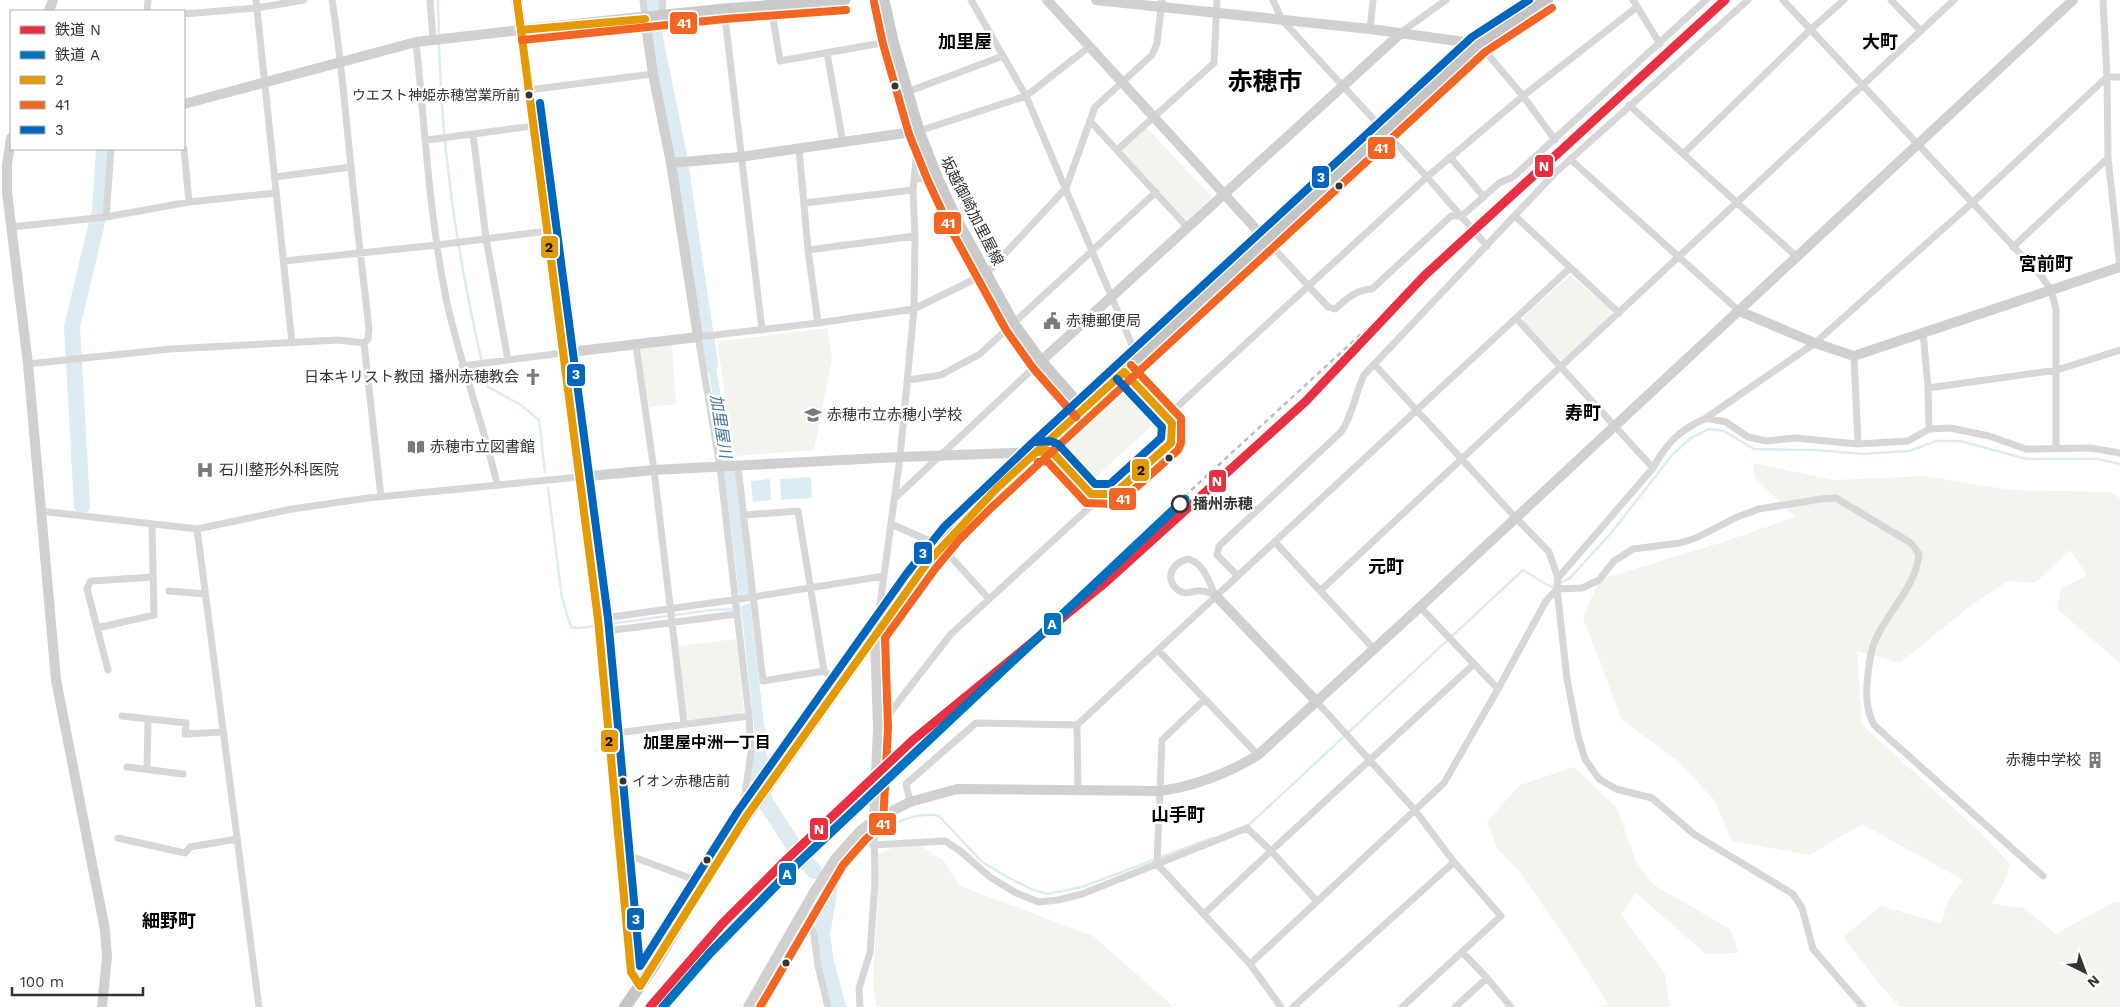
<svg xmlns="http://www.w3.org/2000/svg" width="2120" height="1007" font-family="'Work Sans','Noto Sans JP',sans-serif">
  <style>
    .green { fill: #f1f5ed }
    .water { fill: #ddebf3 }
    .lines { fill: none; stroke-linecap: round; stroke-linejoin: round }
    .stream { stroke: #ddebf3; stroke-width: 2.5 }
    .river { stroke: #ddebf3; stroke-width: 16 }
    .street { stroke: #d7d7d7; stroke-width: 7 }
    .secondary { stroke: #d0d0d0; stroke-width: 10 }
    .primary { stroke: #cacaca; stroke-width: 11 }
    .highway { stroke: #c4c4c4; stroke-width: 12 }
    .rail { stroke: #bebebe; stroke-width: 2.5; stroke-dasharray: 5 4; stroke-linecap: butt }
    .bus-1-casing { stroke: #fff; stroke-width: 11 }
    .bus-2-casing { stroke: #fff; stroke-width: 11 }
    .bus-3-casing { stroke: #fff; stroke-width: 11 }
    .bus-1 { stroke: #e39a05; stroke-width: 8 }
    .bus-2 { stroke: #f26522; stroke-width: 8 }
    .bus-3 { stroke: #0065bd; stroke-width: 8 }
    .rail-1-casing { stroke: #fff; stroke-width: 12 }
    .rail-2-casing { stroke: #fff; stroke-width: 12 }
    .rail-1 { stroke: #e73042; stroke-width: 9 }
    .rail-2 { stroke: #0071be; stroke-width: 9 }
    .bus-dot { fill: #333; stroke: #fff; stroke-width: 2 }
    .stop-dot { fill: #fff; stroke: #333; stroke-width: 2.5 }
    .labels { text-anchor: middle; dominant-baseline: central; stroke-width: 5; stroke-linejoin: round; paint-order: stroke }
    .bus-label { font-size: 14px; fill: #333; stroke: #fff; text-anchor: end }
    .street-label { font-size: 15px; fill: #333; stroke: #fff }
    .poi-label { font-size: 15px; fill: #333; stroke: #fff; text-anchor: start }
    .stop-label { font-size: 15px; font-weight: bold; fill: #333; stroke: #fff; text-anchor: start }
    .water-label { font-size: 16px; font-style: italic; fill: #3f7597; stroke: #fff }
    .neighbourhood-label { font-size: 16px; font-weight: bold; fill: #000; stroke: #fff }
    .quarter-label { font-size: 18px; font-weight: bold; fill: #000; stroke: #fff }
    .town-label { font-size: 25px; font-weight: bold; fill: #000; stroke: #fff }
    .line-badge { stroke: #fff; stroke-width: 2 }
    .badge-label { font-size: 14px; text-anchor: middle; font-weight: bold; fill: #fff }
    .pale-badge-label { font-size: 14px; text-anchor: middle; font-weight: bold; fill: #111 }
  </style>
  <rect width="100%" height="100%" fill="#fff"/>
  <!-- green -->
  <path class="green" d="M1146 127 1212 197 1188 220 1185 219 1123 152 1122 148Z
    M1570 275 1611 310 1612 315 1565 360 1559 359 1523 321 1524 317Z
    M827 328 832 359 814 450 735 456 717 342Z
    M672 345 676 404 649 407 640 349Z
    M1123 385 1157 421 1089 483 1056 446Z
    M1753 463 1834 480 1925 476 2010 490 2109 492 2120 498V663L2057 609 2061 589 2087 575 2070 550 2035 583 2008 581 1970 606 1900 663 1857 651 1862 725 1981 833 2010 864 2004 882 1993 902 1994 904 2024 908 2056 934 2114 902H2120V1007H1900L1879 984 1843 937 1881 906 1941 923 1949 899 1963 880 1862 824 1810 855 1732 841 1715 801 1678 761 1622 720 1583 618 1599 580 1723 542 1795 517 1755 478Z
    M736 639 744 710 742 713 689 720 686 717 678 646Z
    M1574 767 1617 808 1636 862 1654 885 1730 929 1739 953 1706 954 1636 893 1621 914 1665 974 1670 1007H1592L1608 1004 1572 947 1520 872 1497 848 1487 821 1520 785Z
    M918 844 944 861 960 886 1093 936 1174 1007H876L873 979 878 905V854L894 847Z"/>
  <!-- water -->
  <path class="water" d="M706 342H712L731 458 724 459 704 345Z
    M727 475H736L750 594 739 595 725 478Z
    M811 477 812 498 781 500 780 479Z
    M770 479 771 500 753 502 751 481Z
    M750 603 767 749C766 764 761 777 753 789L752 788 756 745 741 606Z"/>
  <g class="lines">
    <!-- stream -->
    <path class="stream" d="M438 0 439 38
      M439 43C442 160 460 274 488 387L521 405 539 420 545 472
      M548 488 562 598 571 627 578 628 595 626
      M601 625 712 610 744 609
      M1245 826 1250 824 1523 570 1551 587 1570 578 1611 533 1673 454 1691 438 1709 429 1724 431 1754 449 1814 450 1863 454 1909 451 1936 441H1960L2027 459H2098L2120 464
      M830 886C839 873 847 860 858 848 876 830 914 810 939 816L982 862 1011 879 1031 889 1047 894 1082 887 1212 838"/>
    <!-- river -->
    <path class="river" d="M652 0 655 38 679 156 710 364
      M723 437 732 497
      M82 506 72 327 100 210 104 149
      M760 760 757 777 766 803 793 845
      M800 855 814 871
      M828 884 830 886 822 935 826 963 838 1007"/>
    <!-- street -->
    <path class="street" d="M256 0 292 343
      M332 0C341 55 345 111 351 166 356 220 363 274 369 329L368 339 364 343 381 497
      M430 0 433 40
      M643 0 645 19
      M662 0 663 17
      M767 0 771 6 780 61 893 41
      M971 0 1026 96 1138 359
      M1273 0 1282 20 1427 177 1487 246
      M1633 0 1660 44
      M1783 0 2042 277 2051 290 2056 309V448
      M1891 0 1921 31
      M2103 0 2107 77 2108 158 2120 267
      M724 9 762 330
      M147 11 148 0
      M184 14 257 8 304 0
      M1370 29 1373 0
      M1400 33 1446 0
      M416 42C425 127 429 214 446 298 459 361 483 421 497 484
      M1479 44 1523 96 1555 140
      M827 53 843 143
      M528 90 653 74
      M907 92 1003 56
      M1629 105 1797 257
      M1091 122 1188 228
      M426 140 473 134
      M184 149 189 202
      M799 149 808 250 818 323
      M1117 150 1214 63 1217 0
      M1684 153 1810 30 1844 0
      M1450 157 1484 197
      M1570 159 1739 311
      M275 177 351 167
      M914 179 937 177
      M805 203 913 190
      M1515 216 1619 313
      M106 217 111 149
      M11 227 106 217 189 202 275 193
      M1266 240 1328 307 1335 309C1346 299 1357 289 1372 289L1451 216H1462L1499 183 1513 177 1706 0
      M2013 247 2108 158
      M808 250 915 236
      M284 261 437 245 547 231
      M1516 318 1653 468
      M1923 332 1928 388 1929 429
      M636 345 654 470 684 724
      M1854 356 1858 444
      M508 360 486 238 473 134 533 126
      M28 364 170 349 338 340 364 343
      M1374 364 1516 518 1549 552 1558 578 1557 589 1567 679 1578 736 1585 759 1599 779 1616 789 1652 798 1695 835 1793 894 1802 908 1813 949 1863 1007
      M462 366 562 353
      M908 380 941 375 980 354 1156 192
      M1928 388 2057 370 2120 350
      M1166 417 1427 177 1523 96 1637 7
      M1706 418 1726 422 1748 437 1766 441 1795 438 1858 444 1908 441 1929 429 1950 428 1989 436 2026 449 2091 448 2120 453
      M738 467 763 681 824 671
      M894 499 1041 361
      M40 511 197 529 292 509 368 498 579 477
      M744 515 798 511 824 671 840 684
      M891 524 941 546 989 599
      M197 529 259 1007
      M1275 542 1374 649
      M1188 559C1205 564 1208 581 1216 596 1212 594 1207 591 1202 591 1196 590 1191 593 1186 593 1177 592 1169 583 1171 574 1173 566 1180 561 1188 559Z
      M1238 576 1217 555 1219 546 1341 432C1353 415 1355 394 1364 375L1554 174 1748 0
      M1558 578 1653 468C1667 442 1680 430 1706 418L1815 343 1972 203 2107 77H2120
      M1321 590 1954 0
      M169 591 205 594
      M1420 607 1498 689
      M598 619 753 597 884 576
      M877 627 900 457 914 309 915 236 913 190 919 131 1026 96 1089 47
      M97 628 154 615 152 524
      M599 632 737 614
      M1158 650 1258 755
      M108 670 87 589 90 582 92 581 153 577
      M1204 700 1162 740 1157 864 1250 964 1281 1007
      M1317 702 1414 809 1454 862 1501 916 1402 1007
      M122 716 186 723 185 734 223 732
      M1077 725 1078 790
      M878 728 951 634 1103 495
      M609 734 749 716
      M127 767 183 774
      M147 769 148 719
      M910 802 906 784 976 723 1077 725 1570 268
      M746 815 744 801 751 752 749 716 720 467 698 337 818 323 914 309 987 273 1066 188 1095 107 1152 55 1157 43 1162 0
      M118 838 185 853 190 847 237 839
      M873 845 945 841 959 850 990 877 1016 893 1039 902 1058 900 1082 894 1247 828 1271 851 1474 664
      M620 852 703 883
      M1204 914 1271 851 1316 900
      M801 915 809 921 814 935 818 966 828 1007
      M1462 952 1487 978 1511 1007
      M1250 964 1444 783 1498 689 1546 601 1557 589 1582 588 1599 580 1614 561 1633 549 1680 543 1696 538 1737 517 1759 509 1821 499 1836 498 1911 543 1919 554C1916 589 1884 614 1873 646 1869 659 1868 672 1867 684 1866 699 1867 711 1874 725L2043 876
      M860 1007 859 988 870 953 875 882 874 820
      M1293 1007 1454 862
      M1455 1007 1487 978"/>
    <!-- secondary -->
    <path class="secondary" d="M1047 0 1266 240
      M1096 0 1370 29 1479 44
      M49 11 53 0
      M184 104 416 42 521 30 598 619 631 972 640 986
      M11 138 7 165V192L28 364 56 680 105 930 107 957 102 1007
      M671 163 740 157 919 131
      M1739 311 1815 343 1854 356 2120 267
      M562 353 698 337 671 163 653 74 645 19
      M1041 361 1400 34
      M579 477 654 470 900 457 1037 452
      M1216 596 1317 702
      M874 820 878 728 875 635
      M748 1007 814 892 835 859 859 832 874 820 910 802 957 789 1160 791C1196 786 1227 774 1258 755L1420 607 2073 0"/>
    <!-- primary -->
    <path class="primary" d="M517 0 521 30 724 9 845 0
      M884 0 893 41 919 131 937 177 958 222 1014 324 1041 361 1084 410"/>
    <!-- highway -->
    <path class="highway" d="M625 1007 655 964 703 883 746 817 915 579 952 533 1037 452 1479 44 1547 0"/>
    <!-- rail -->
    <path class="rail" d="M986 679 1424 276"/>
    <!-- bus-1 casing -->
    <g class="bus-1-casing">
      <path id="bus-1" d="M517 0 598 619 631 972 640 986
        M521 30 645 19
        M1037 452 1049 451 1053 453 1091 494H1114L1171 443 1172 423 1124 372
        M640 986 746 817 927 563 997 488 1124 372"/>
    </g>
    <!-- bus-2 casing -->
    <g class="bus-2-casing">
      <path id="bus-2" d="M874 2 883 44 909 134 928 181 949 226 1006 330 1033 368 1076 417
        M522 40 725 19 846 10
        M1038 462 1047 461 1086 503 1114 504 1121 501 1178 450 1181 443V418L1131 365
        M760 1007 843 865 866 839 883 824 888 728 885 638 935 569 959 540 991 508 1485 52 1552 8"/>
    </g>
    <!-- bus-3 casing -->
    <g class="bus-3-casing">
      <path id="bus-3" d="M540 103 608 618 640 966 738 811 907 573 944 527 1030 445 1472 37 1529 0
        M1036 442 1050 441 1058 444 1095 484H1110L1161 438 1162 427 1117 379"/>
    </g>
    <!-- bus-1 -->
    <use href="#bus-1" class="bus-1"/>
    <!-- bus-2 -->
    <use href="#bus-2" class="bus-2"/>
    <!-- bus-3 -->
    <use href="#bus-3" class="bus-3"/>
    <!-- rail-1 casing -->
    <g class="rail-1-casing">
      <path id="rail-1" d="M650 1007 722 924 785 861 913 740 1106 582 1306 401 1424 276 1725 0"/>
    </g>
    <!-- rail-2 casing -->
    <g class="rail-2-casing">
      <path id="rail-2" d="M663 1007 710 953 794 867 1185 499"/>
    </g>
    <!-- rail-1 -->
    <use href="#rail-1" class="rail-1"/>
    <!-- rail-2 -->
    <use href="#rail-2" class="rail-2"/>
  </g>
  <!-- icons -->
  <defs>
    <g id="civic-bare" transform="scale(1.35)"><path d="M-.6-6.5H3V-4.5H.6V-3L4-1V1h2V6H-6V1h2V-1L-.6-3ZM-1.2 2.5V6h2.4V2.5Z" fill="#7a7a7a" stroke="#fff" stroke-width="2.5" paint-order="stroke"/></g>
    <g id="church-bare" transform="scale(1.35)"><path d="M-1.2-6h2.4v3.5h3.3v2.4h-3.3V6h-2.4V-.1h-3.3v-2.4h3.3Z" fill="#7a7a7a" stroke="#fff" stroke-width="2.5" paint-order="stroke"/></g>
    <g id="school-bare" transform="scale(1.35)"><path d="M0-5L7-2L0 1L-7-2ZM-4 1L0 2.5L4 1V4Q0 6-4 4Z" fill="#7a7a7a" stroke="#fff" stroke-width="2.5" paint-order="stroke"/></g>
    <g id="library-bare" transform="scale(1.35)"><path d="M-6-4Q-3-5.5-.7-3.5V5Q-3 3-6 4ZM6-4Q3-5.5 .7-3.5V5Q3 3 6 4Z" fill="#7a7a7a" stroke="#fff" stroke-width="2.5" paint-order="stroke"/></g>
    <g id="hospital-bare" transform="scale(1.35)"><path d="M-5-5h3v3.5h4V-5h3V5h-3V1.5h-4V5h-3Z" fill="#7a7a7a" stroke="#fff" stroke-width="2.5" paint-order="stroke"/></g>
    <g id="building-bare" transform="scale(1.35)"><path d="M-4-6H4V6H1V3H-1V6H-4ZM-2.5-4.3h1.7v1.8h-1.7ZM.8-4.3h1.7v1.8H.8ZM-2.5-1h1.7V.8h-1.7ZM.8-1h1.7V.8H.8Z" fill="#7a7a7a" stroke="#fff" stroke-width="2.5" paint-order="stroke"/></g>
  </defs>
  <g fill-rule="evenodd">
    <use href="#civic-bare" x="1052" y="321"/>
    <use href="#church-bare" x="533" y="377"/>
    <use href="#school-bare" x="813" y="415"/>
    <use href="#library-bare" x="416" y="447"/>
    <use href="#hospital-bare" x="205" y="470"/>
    <use href="#building-bare" x="2095" y="760"/>
  </g>
  <!-- markers -->
  <g class="bus-dot">
    <circle cx="895" cy="86" r="4.5"/>
    <circle cx="529" cy="95" r="4.5"/>
    <circle cx="1339" cy="186" r="4.5"/>
    <circle cx="1169" cy="458" r="4.5"/>
    <circle cx="623" cy="781" r="4.5"/>
    <circle cx="707" cy="860" r="4.5"/>
    <circle cx="786" cy="963" r="4.5"/>
  </g>
  <circle class="stop-dot" cx="1180" cy="504" r="8"/>
  <g class="labels">
    <!-- bus labels -->
    <g class="bus-label">
      <text x="520" y="95">ウエスト神姫赤穂営業所前</text>
      <text x="632" y="781" text-anchor="start">イオン赤穂店前</text>
    </g>
    <!-- street labels -->
    <g class="street-label">
      <text transform="translate(972 211) rotate(63)">坂越御崎加里屋線</text>
    </g>
    <!-- poi labels -->
    <g class="poi-label">
      <text x="1066" y="321">赤穂郵便局</text>
      <text x="519" y="377" text-anchor="end">日本キリスト教団 播州赤穂教会</text>
      <text x="827" y="415">赤穂市立赤穂小学校</text>
      <text x="430" y="447">赤穂市立図書館</text>
      <text x="219" y="470">石川整形外科医院</text>
      <text x="2081" y="760" text-anchor="end">赤穂中学校</text>
    </g>
    <!-- stop labels -->
    <g class="stop-label">
      <text x="1193" y="504">播州赤穂</text>
    </g>
    <!-- water labels -->
    <g class="water-label">
      <text transform="translate(721 426) rotate(81)">加里屋川</text>
    </g>
    <!-- neighbourhood labels -->
    <g class="neighbourhood-label">
      <text x="707" y="742">加里屋中洲一丁目</text>
    </g>
    <!-- quarter labels -->
    <g class="quarter-label">
      <text x="965" y="41">加里屋</text>
      <text x="1880" y="41">大町</text>
      <text x="2046" y="263">宮前町</text>
      <text x="1583" y="412">寿町</text>
      <text x="1386" y="566">元町</text>
      <text x="1178" y="814">山手町</text>
      <text x="169" y="920">細野町</text>
    </g>
    <!-- town labels -->
    <g class="town-label">
      <text x="1265" y="81">赤穂市</text>
    </g>
  </g>
  <g class="line-badge">
    <rect x="669" y="11" width="29" height="24" rx="5" fill="#f26522"/>
    <rect x="1367" y="136" width="29" height="24" rx="5" fill="#f26522"/>
    <rect x="1534" y="154" width="20" height="24" rx="5" fill="#e73042"/>
    <rect x="1311" y="165" width="19" height="24" rx="5" fill="#0065bd"/>
    <rect x="933" y="211" width="29" height="24" rx="5" fill="#f26522"/>
    <rect x="540" y="235" width="19" height="24" rx="5" fill="#e39a05"/>
    <rect x="566" y="363" width="20" height="24" rx="5" fill="#0065bd"/>
    <rect x="1131" y="458" width="19" height="24" rx="5" fill="#e39a05"/>
    <rect x="1208" y="469" width="19" height="24" rx="5" fill="#e73042"/>
    <rect x="1108" y="487" width="29" height="24" rx="5" fill="#f26522"/>
    <rect x="913" y="541" width="20" height="24" rx="5" fill="#0065bd"/>
    <rect x="1043" y="612" width="19" height="24" rx="5" fill="#0071be"/>
    <rect x="600" y="729" width="19" height="24" rx="5" fill="#e39a05"/>
    <rect x="868" y="812" width="29" height="24" rx="5" fill="#f26522"/>
    <rect x="809" y="817" width="20" height="24" rx="5" fill="#e73042"/>
    <rect x="778" y="862" width="19" height="24" rx="5" fill="#0071be"/>
    <rect x="626" y="907" width="19" height="24" rx="5" fill="#0065bd"/>
  </g>
  <g class="badge-label">
    <text x="684" y="28">41</text>
    <text x="1381" y="153">41</text>
    <text x="1544" y="171">N</text>
    <text x="1321" y="182">3</text>
    <text x="948" y="228">41</text>
    <text x="576" y="379">3</text>
    <text x="1217" y="486">N</text>
    <text x="1123" y="504">41</text>
    <text x="923" y="558">3</text>
    <text x="1052" y="629">A</text>
    <text x="883" y="829">41</text>
    <text x="819" y="834">N</text>
    <text x="787" y="879">A</text>
    <text x="636" y="924">3</text>
  </g>
  <g class="pale-badge-label">
    <text x="549" y="252">2</text>
    <text x="1141" y="475">2</text>
    <text x="609" y="746">2</text>
  </g>
  <!-- legend -->
  <rect x="10" y="10" width="175" height="140" fill="#ffffff" stroke="#adadad"/>
  <rect x="20" y="26" width="25" height="8" fill="#e73042" stroke="#adadad"/>
  <text x="55" y="35" font-size="15" fill="#333333">鉄道 N</text>
  <rect x="20" y="51" width="25" height="8" fill="#0071be" stroke="#adadad"/>
  <text x="55" y="60" font-size="15" fill="#333333">鉄道 A</text>
  <rect x="20" y="76" width="25" height="8" fill="#e39a05" stroke="#adadad"/>
  <text x="55" y="85" font-size="15" fill="#333333">2</text>
  <rect x="20" y="101" width="25" height="8" fill="#f26522" stroke="#adadad"/>
  <text x="55" y="110" font-size="15" fill="#333333">41</text>
  <rect x="20" y="126" width="25" height="8" fill="#0065bd" stroke="#adadad"/>
  <text x="55" y="135" font-size="15" fill="#333333">3</text>
  <!-- north arrow -->
  <g transform="translate(2085 972) rotate(138)" stroke="#ffffff" stroke-width="4" paint-order="stroke">
  <path d="M0-4L9 19L0 12L-9 19Z" fill="#333333"/>
  <text y="-8" font-size="14" font-weight="bold" text-anchor="middle" fill="#333333">N</text>
  </g>
  <!-- scale -->
  <path d="M12 987v8h131v-8" fill="none" stroke="#333333" stroke-width="2.5"/>
  <text x="20" y="987" font-size="15" fill="#333333" stroke="#ffffff" stroke-width="4" paint-order="stroke">100 m</text>
</svg>
